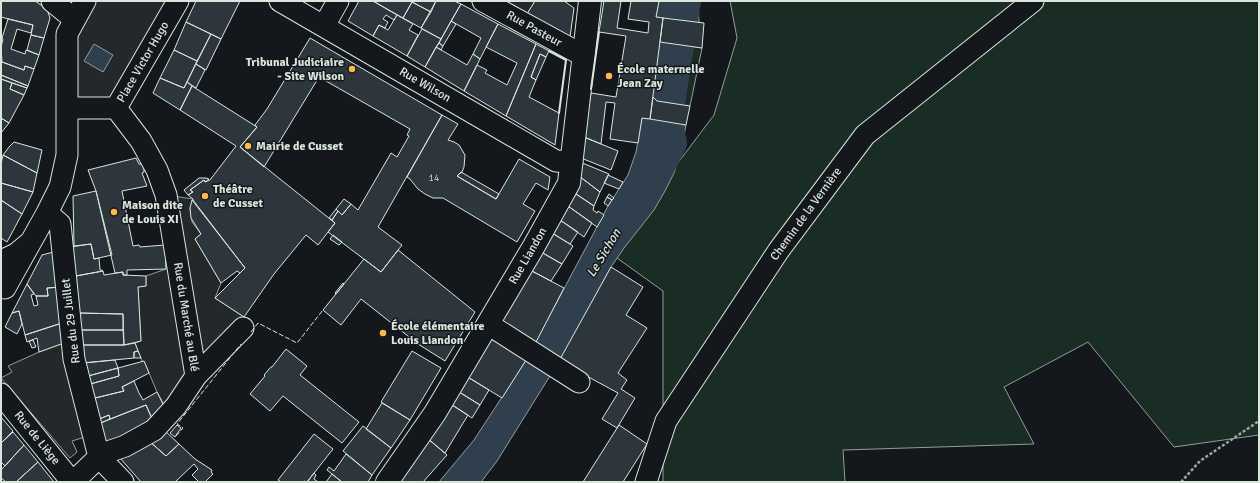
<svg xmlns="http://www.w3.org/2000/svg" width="1260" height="483" font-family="Signika,sans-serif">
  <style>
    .green { fill: #1a2d24; stroke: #939e99 }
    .parking { fill: #24282b; stroke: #939e99 }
    .water { fill: #2f3f4d; stroke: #939e99 }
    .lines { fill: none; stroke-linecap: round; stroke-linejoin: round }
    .river { stroke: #2f3f4d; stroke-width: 34 }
    .building { fill: #2c363c; stroke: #d8e6dc }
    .minor-casing { stroke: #d8e6dc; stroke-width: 23 }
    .major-casing { stroke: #d8e6dc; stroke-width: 24 }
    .path { stroke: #9da8a2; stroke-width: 2.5; stroke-dasharray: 3 2; stroke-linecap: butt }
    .minor { stroke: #14181c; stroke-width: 21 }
    .major { stroke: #14181c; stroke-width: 22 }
    .fence { stroke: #d8e6dc; stroke-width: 1; stroke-dasharray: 5 2; stroke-linecap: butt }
    .wall { stroke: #d8e6dc; stroke-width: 2 }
    .poi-dot { fill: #ffb74d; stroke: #14181c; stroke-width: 1.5 }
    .labels { text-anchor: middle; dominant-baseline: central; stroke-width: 3; stroke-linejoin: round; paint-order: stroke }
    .number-label { font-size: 10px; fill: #adbab4 }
    .street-label { font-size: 12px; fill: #d8e6dc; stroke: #14181c }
    .poi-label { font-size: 12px; font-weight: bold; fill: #d8e6dc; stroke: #14181c; text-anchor: start }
    .water-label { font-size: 13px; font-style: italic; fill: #d8e6dc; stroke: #14181c }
  </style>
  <rect width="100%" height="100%" fill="#14181c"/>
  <!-- green -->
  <path class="green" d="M730 1H1259V435L1174 447 1088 342 1004 387 1034 444 843 450 845 482H663V291L610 253 714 115 737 38Z
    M660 42 702 48 690 106 657 101 653 97Z"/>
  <!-- parking -->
  <path class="parking" d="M85 1H178L116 108H67V34Z
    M502 1H535L527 14Z
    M166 195 193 199 190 208 191 216 192 222 201 234 195 239 221 283 215 298 244 317 243 328 166 408 157 392 144 361 142 362 141 358 135 343 141 341 138 287 146 286V276L166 269 165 245Z
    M64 343 88 436 72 441 77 452 70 458 1 378 12 372 8 366 39 352Z"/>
  <!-- water -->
  <path class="water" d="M659 1H698L699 22 656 17Z
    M94 44 113 55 103 72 84 61Z
    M642 118 686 125 681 152 674 173 665 191 654 210 624 248 611 267 563 355 497 461 481 482H439L474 440 534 348 533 347 608 206 628 175 636 152Z"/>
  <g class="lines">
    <!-- river -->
    <path class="river" d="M658 166 670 143 665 122 684 1"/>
  </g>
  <!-- building -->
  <path class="building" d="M3 1H35L47 9 50 18 44 38 31 35 33 25 1 17V3Z
    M196 1H240L221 39 186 22Z
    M359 1H373L397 15 394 20 386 15 383 19 388 22 385 28 379 25 373 36 348 21Z
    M373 1H436L431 12 412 2 403 18Z
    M436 1H454L461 4 441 39 421 28Z
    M535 1H564L574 8 570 37 527 14Z
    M604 1H621L617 28 648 33 649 22 628 19 631 1H659L656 17 663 18 650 119 642 118 638 143 610 139 615 103 606 102 601 144 584 137 591 93 616 97 626 36 599 32Z
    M412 2 431 12 421 28 403 18Z
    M461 4 498 24 480 59 473 54 481 38 451 21Z
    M397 15 413 24 409 30 418 35 407 56 373 36 379 25 388 30Z
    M663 18 704 23 702 48 660 42Z
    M8 19 33 25 31 33 17 29 11 49 25 54 26 50 39 55 34 69 25 66 24 70 2 62 1 47 3 39 2 38Z
    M451 21 456 24 443 46 439 43Z
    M186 22 211 34 197 61 174 50Z
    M498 24 536 44 506 116 464 91 477 65 487 70 485 73 507 85 517 63 486 47Z
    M422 29 441 39 425 67 407 56Z
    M211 34 221 39 206 70 196 64Z
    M31 35 44 38 39 55 27 50Z
    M310 38 442 115 378 227 402 245 381 272 328 232 335 223 332 220 338 211 342 215 351 204 358 210 391 153 397 157 409 136 407 135 410 129 319 77 264 167 240 147 257 127 255 125 267 109Z
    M439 43 443 46 441 50 436 47Z
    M536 44 549 51 546 57 540 54 531 77 536 80 529 97 559 113 555 145 506 116Z
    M436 47 467 65 473 54 480 59 464 91 425 67Z
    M174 50 197 61 184 88 160 78Z
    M540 54 546 57 536 80 531 77Z
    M1 60 2 62 24 70 25 66 34 69 28 86 1 75Z
    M196 64 205 70 196 88 187 82Z
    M1 75 28 86 27 88 1 79Z
    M160 78 184 88 187 82 192 86 180 110 153 93Z
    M1 79 12 83 10 89 24 95 9 123 1 118Z
    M12 83 27 88 24 95 10 89Z
    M192 86 257 127 240 147 335 223 318 245 306 235 274 274 244 317 215 298 245 268 193 200V199L188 195 193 192 190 190 204 180 205 182 210 180 236 146 180 110Z
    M653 97 657 101 690 106 686 125 650 119Z
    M442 115 458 124 448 140 454 142 459 145 465 155 464 167 462 172 457 176 496 199 519 159 550 177 548 190 536 183 523 204 535 211 517 242 443 198H433L425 194 418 189 410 179 407 177Z
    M1 118 9 123 1 133Z
    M584 137 618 151 611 170 581 158Z
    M14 142 42 150 37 173 3 155 9 147Z
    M3 155 37 173 33 192 1 183V164Z
    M136 158 139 164H141L144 167V172L142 173 147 186 122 191 133 246 139 245 140 247 165 245 166 269 127 270V275H123V272L115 273 96 191 88 170Z
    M580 162 609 174 600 192 579 176Z
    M461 172 499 194 496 199 457 176Z
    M608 175 623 182 619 189 604 183Z
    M579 176 600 192 594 206 576 194Z
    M199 178H206L209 179 205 182 204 180 190 190 193 192 188 195 184 190Z
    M1 183 33 192 22 214 1 200Z
    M96 191 112 255 94 259 91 244 74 246 73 196Z
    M576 194 594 206 593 210 597 213 598 211 604 215 597 227 568 206Z
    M609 194 614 198 612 200 607 197Z
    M607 197 612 200 608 206 604 203Z
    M344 199 351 204 342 215 336 209Z
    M1 200 22 214 7 242 1 238Z
    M192 200 245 268 240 273 237 271 221 283 195 239 201 234 191 218 190 208Z
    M568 206 592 223 584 237 560 220Z
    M336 209 338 211 332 220 329 218Z
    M560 220 578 232 570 244 552 233Z
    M552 233 573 246 562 264 541 252Z
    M333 235 342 242 339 245 330 239Z
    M91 244 94 259 99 258 100 270H102L103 271 76 276 70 247Z
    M398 250 475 312 445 361 418 344 361 299 341 325 323 310 364 259 381 272Z
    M57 251 62 287 47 288 48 296H36L27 284 42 255Z
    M541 252 562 264 551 281 530 270Z
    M611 267 643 287 626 315 647 328 618 373 627 380 621 389 635 398 617 428 602 419 618 393 559 361Z
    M530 270 564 288 536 342 500 320Z
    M103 271 104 275 123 272V275L146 276V286L138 287 141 341 124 345 123 314 79 313 76 276Z
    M343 283 344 284 336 294 335 293Z
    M27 284 34 294 31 295 34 306 38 305 36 296H48L47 288 60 287 62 323 25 335 19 311 12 313Z
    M19 311 22 324 17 334 5 327 12 313Z
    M79 313 123 314V330H80Z
    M62 323 64 343 39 352 37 338 27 342 25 335Z
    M80 330H123L124 345H82Z
    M491 334 528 357 502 398 466 376Z
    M33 340 36 347 32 348 29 341Z
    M135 343 138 351 134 352V358L83 363 82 345H124Z
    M286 349 307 366 300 375 359 422 342 443 283 396 270 411 250 394 265 376 264 375 271 367H272Z
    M138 351 141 358H134V352Z
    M412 351 441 368 410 420 381 402Z
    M115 360 118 368 88 376 83 363Z
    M144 361 149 373 122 387 124 391 91 399 87 385 119 376 118 368Z
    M118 368 119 376 90 384 88 376Z
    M466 376 489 390 480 405 456 390Z
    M134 381 139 393 143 400 157 392 166 410 153 421 146 405 110 419 109 415 97 420 91 399 124 391 122 387Z
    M456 390 480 405 472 418 449 403Z
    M382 403 410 420 391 448 366 429Z
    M449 403 468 415 445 453 427 438Z
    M146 405 153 421 106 447 98 424Z
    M109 415 110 419 98 424 97 420Z
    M1 417 13 431 1 443Z
    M177 425 181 428 175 437 170 433Z
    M619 425 647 444 623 482H583Z
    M363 426 391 448 372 475 343 451Z
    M164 430 179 444 166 456 148 440Z
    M13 432 24 445 5 466 1 462V443Z
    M314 434 333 449 307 482 304 481 303 482H281L278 480Z
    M427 438 447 455 423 482H397Z
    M148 440 166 456 179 444 195 459 212 470 211 472 213 474 205 482H199L192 475 198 469 194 464 175 482H141L120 458Z
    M24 445 38 462 16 482H6L1 478V470Z
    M346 454 372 475 368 482H342L327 470 329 467 334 471Z
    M38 462 54 482H16Z
    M314 473 316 475 314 479 318 482H307Z
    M332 474 342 482H326Z"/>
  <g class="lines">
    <!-- minor casing -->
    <g class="minor-casing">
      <path id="minor" d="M52 1 74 19
        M280 1 556 161 572 162
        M483 1 584 56
        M324 26 338 1
        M67 108H116
        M116 108 141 141 157 170 166 195 196 376
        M116 108 178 1
        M47 213 60 224 74 359 99 457 123 482
        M1 261 16 254 28 244
        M5 288 47 213 60 187 67 155V34L85 1
        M488 324 579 382
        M1 394 72 482
        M73 482 99 457 105 453 125 446 154 430 176 406 196 376 243 328
        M646 482 666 421 779 250 865 135 1033 1"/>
    </g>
    <!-- major casing -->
    <g class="major-casing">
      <path id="major" d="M387 482 435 413 534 246 569 183 590 1"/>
    </g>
    <!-- path -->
    <path class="path" d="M1181 482 1200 461 1259 421"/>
    <!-- minor -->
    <use href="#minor" class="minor"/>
    <!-- major -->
    <use href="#major" class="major"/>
    <!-- fence -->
    <path class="fence" d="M251 332 258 323 297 343 323 310
      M176 436 183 428 177 424 241 344"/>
    <!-- wall -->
    <path class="wall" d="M549 51 566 60 559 113
      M591 89 599 32"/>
  </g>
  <!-- markers -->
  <g class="poi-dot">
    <circle cx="352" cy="69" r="4"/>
    <circle cx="609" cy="76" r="4"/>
    <circle cx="248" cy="146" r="4"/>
    <circle cx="205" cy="196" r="4"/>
    <circle cx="114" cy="212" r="4"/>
    <circle cx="383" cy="333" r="4"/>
  </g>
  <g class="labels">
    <!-- number labels -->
    <g class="number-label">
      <text x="434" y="178">14</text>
    </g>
    <!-- street labels -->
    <g class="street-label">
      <text transform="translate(534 29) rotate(29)">Rue Pasteur</text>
      <text transform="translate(143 62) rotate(-60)">Place Victor Hugo</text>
      <text transform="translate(425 85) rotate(30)">Rue Wilson</text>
      <text transform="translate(806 214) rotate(-54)">Chemin de la Vernière</text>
      <text transform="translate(528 256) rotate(-60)">Rue Liandon</text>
      <text transform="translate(186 317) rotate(81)">Rue du Marché au Blé</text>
      <text transform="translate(71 321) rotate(-97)">Rue du 29 Juillet</text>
      <text transform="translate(37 438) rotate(51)">Rue de Liège</text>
    </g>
    <!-- poi labels -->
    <g class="poi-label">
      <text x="344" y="62" text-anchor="end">Tribunal Judiciaire<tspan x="344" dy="14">- Site Wilson</tspan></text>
      <text x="617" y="69">École maternelle<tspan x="617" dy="14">Jean Zay</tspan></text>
      <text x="256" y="146">Mairie de Cusset</text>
      <text x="213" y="189">Théâtre<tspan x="213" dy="14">de Cusset</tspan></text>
      <text x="122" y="205">Maison dite<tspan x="122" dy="14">de Louis XI</tspan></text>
      <text x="391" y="326">École élémentaire<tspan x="391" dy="14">Louis Liandon</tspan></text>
    </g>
    <!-- water labels -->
    <g class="water-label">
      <text transform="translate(604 253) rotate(-59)">Le Sichon</text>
    </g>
  </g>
  <!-- border -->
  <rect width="1260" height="483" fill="none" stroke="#d8e6dc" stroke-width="4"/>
</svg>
